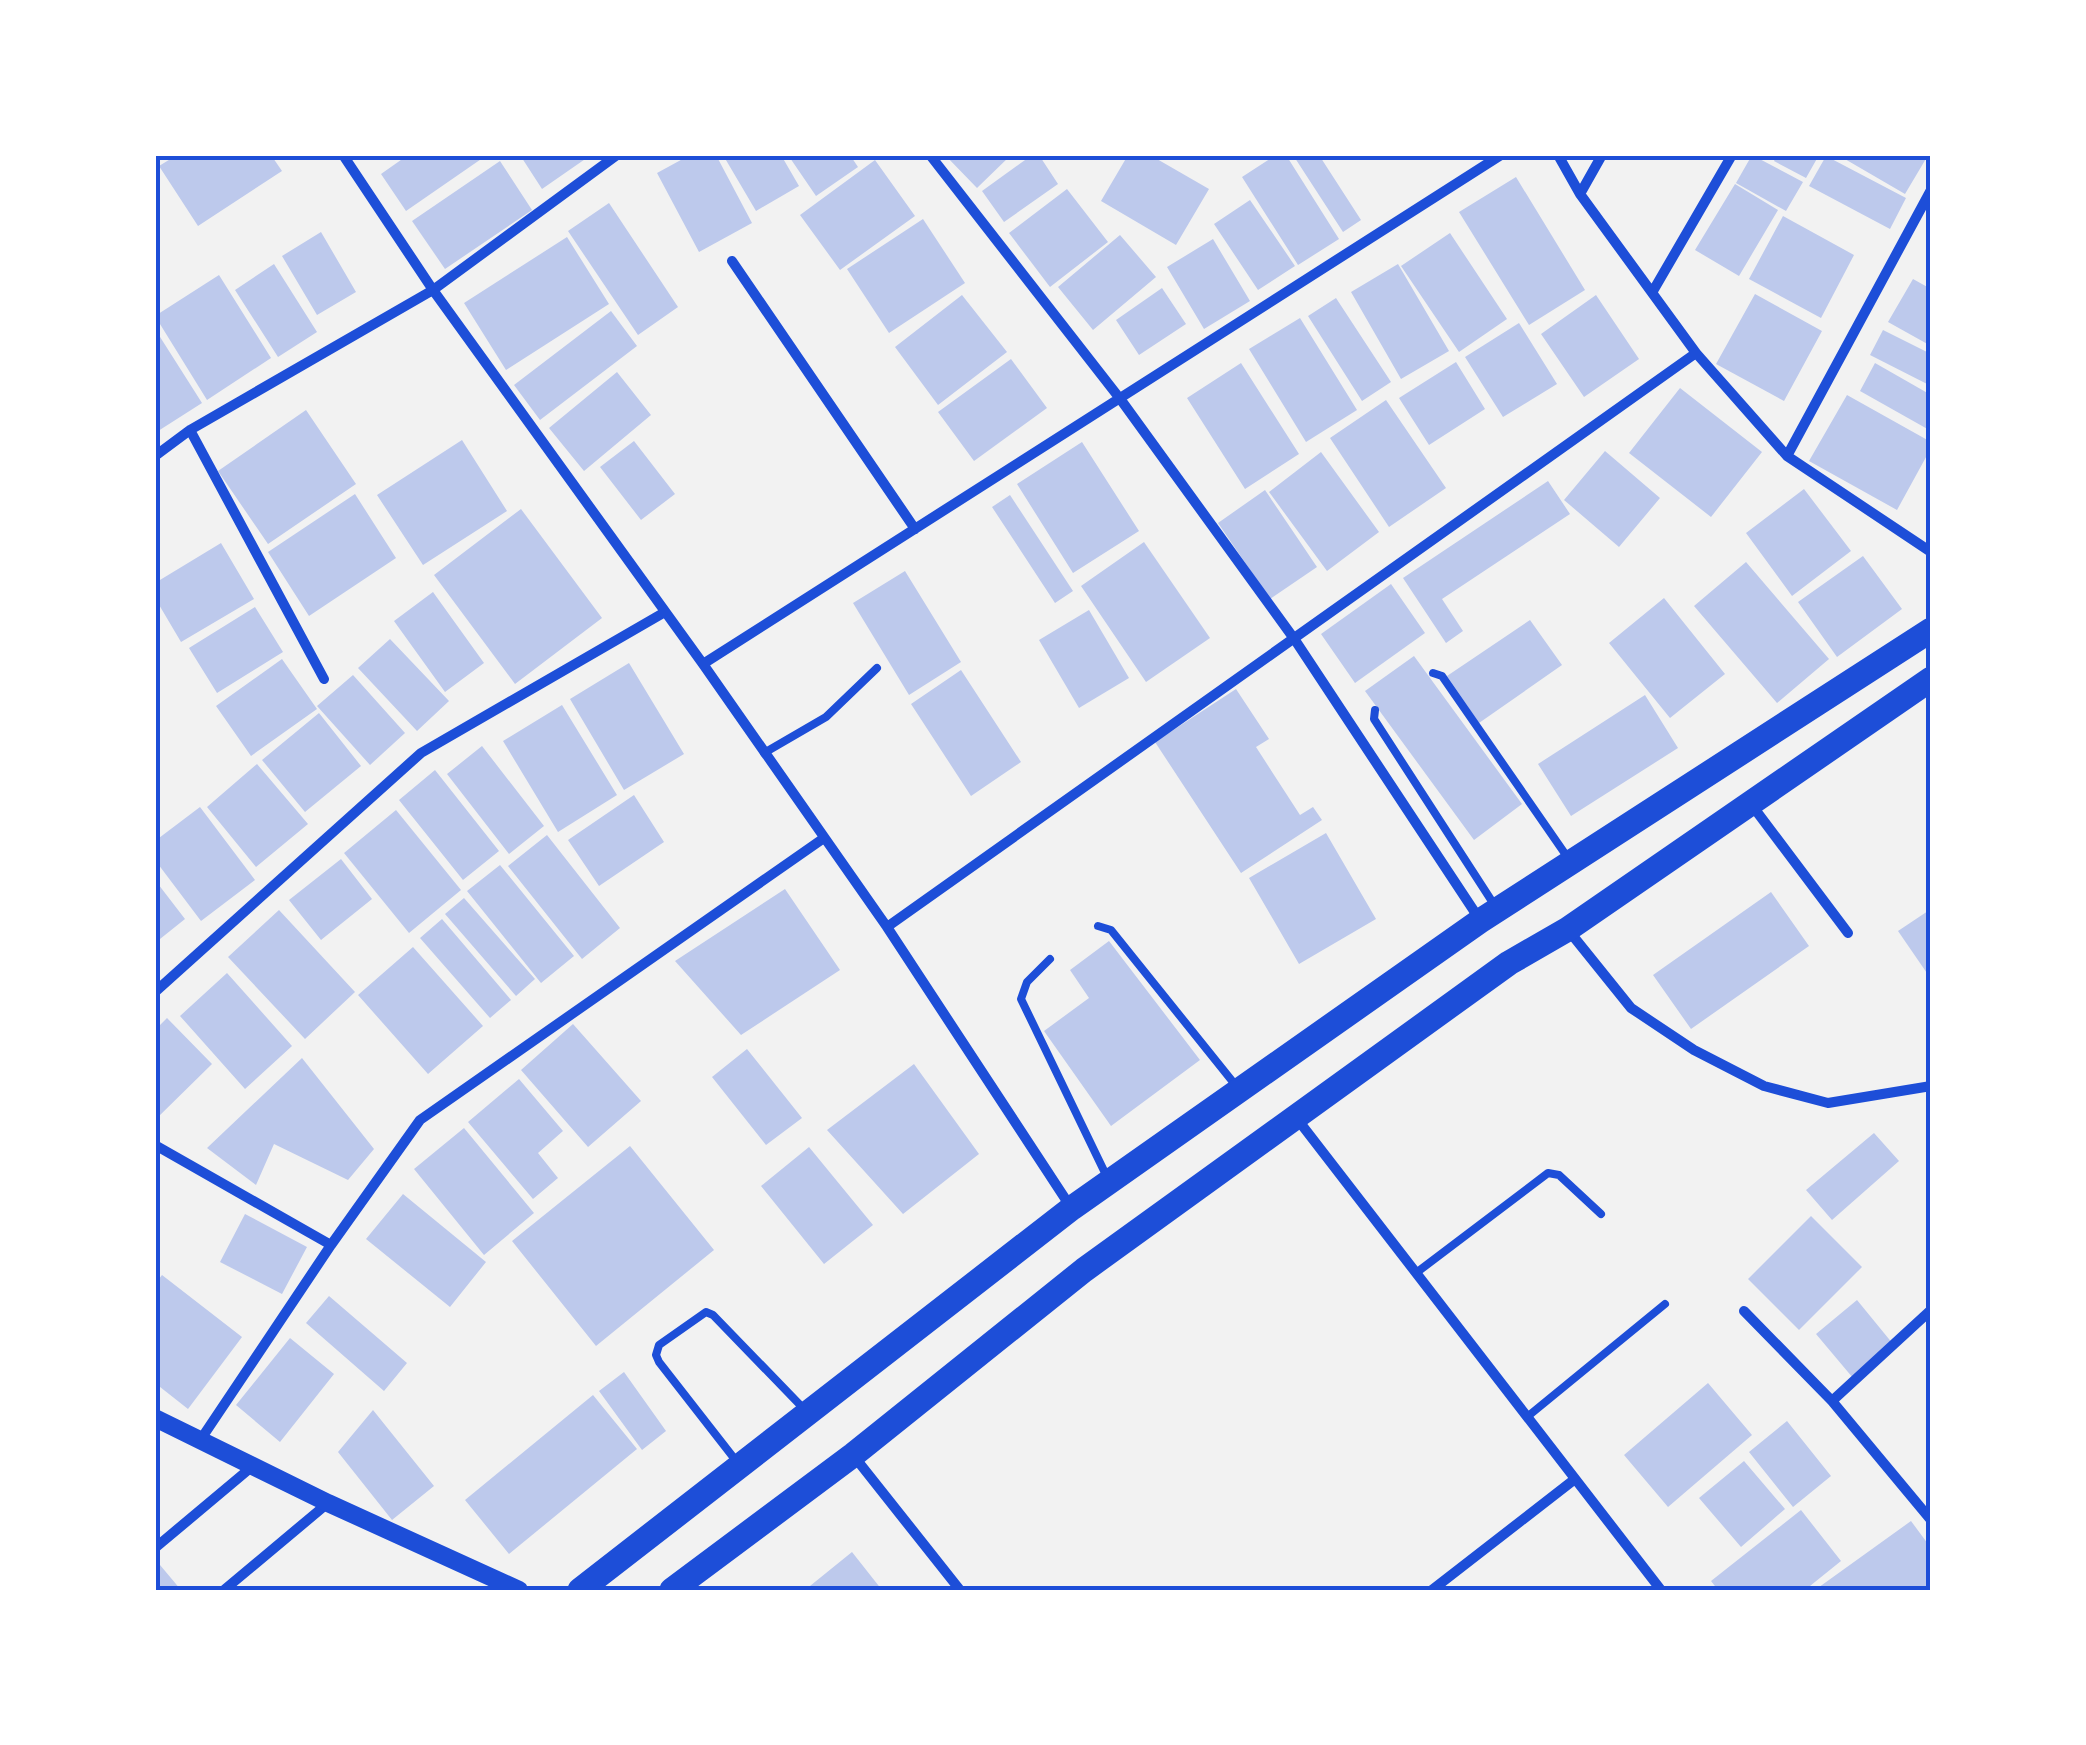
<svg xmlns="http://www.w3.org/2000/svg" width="2086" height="1745" font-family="Barlow,sans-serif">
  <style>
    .building { fill: #bdc9ec }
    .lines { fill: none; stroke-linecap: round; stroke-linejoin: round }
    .service { stroke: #1d4ed8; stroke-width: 8 }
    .minor { stroke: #1d4ed8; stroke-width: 10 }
    .tertiary { stroke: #1d4ed8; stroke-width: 18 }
    .primary { stroke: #1d4ed8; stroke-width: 25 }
    .neatline { fill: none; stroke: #1d4ed8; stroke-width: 4 }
  </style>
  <rect width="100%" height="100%" fill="#f2f2f2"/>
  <!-- building -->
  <path class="building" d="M177 155H271L282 171 198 226 159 166Z
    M408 155H487L406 211 381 174Z
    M520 155H591L542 189Z
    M690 155H716L752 223 699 252 657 173Z
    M723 155H781L799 186 756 211Z
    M788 155H850L858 167 816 196Z
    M945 155H1011L977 188Z
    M1032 155H1039L1058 184 1004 222 982 191Z
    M1128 155H1150L1209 189 1176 245 1101 201Z
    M1276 155H1286L1339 239 1298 265 1242 177Z
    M1293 155H1319L1361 220 1343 232Z
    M1752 155 1803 182 1786 211 1736 183Z
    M1777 155H1819L1806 178 1774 161Z
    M1838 155H1923L1927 157 1905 194Z
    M1826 156 1906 198 1890 229 1809 186Z
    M875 160 915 216 840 270 800 215Z
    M500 161 532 210 445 269 412 221Z
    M1516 177 1585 290 1529 325 1459 212Z
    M1735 184 1778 210 1739 276 1695 250Z
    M1067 189 1108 242 1050 287 1009 233Z
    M1250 200 1295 266 1258 290 1214 224Z
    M609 203 678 307 638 335 568 231Z
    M1783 216 1854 255 1821 318 1749 279Z
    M923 219 965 283 889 333 847 269Z
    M321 232 356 292 317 315 282 256Z
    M1450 233 1507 319 1459 352 1401 266Z
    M1120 235 1156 277 1093 330 1058 287Z
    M567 237 609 304 506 370 464 303Z
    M1213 239 1250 301 1204 329 1167 267Z
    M274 264 317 332 278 357 235 290Z
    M1398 264 1449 351 1401 379 1351 292Z
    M219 275 271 358 207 400 155 316Z
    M1913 279 1931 289V346L1888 322Z
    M1162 288 1186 324 1139 355 1116 320Z
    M1755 294 1822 331 1784 401 1716 364Z
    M962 295 1007 352 938 405 895 347Z
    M1596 295 1639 359 1584 397 1541 334Z
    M1336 298 1391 382 1362 401 1308 316Z
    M611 311 637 346 540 420 514 385Z
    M1300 318 1357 410 1306 442 1249 349Z
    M1519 323 1557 384 1503 417 1465 357Z
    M155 329 202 403 155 433Z
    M1883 330 1931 354V386L1870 355Z
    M1011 359 1047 408 974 461 938 412Z
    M1456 362 1485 409 1429 445 1399 398Z
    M1241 363 1299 454 1245 489 1187 398Z
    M1875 363 1931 395V431L1860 391Z
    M617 372 651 415 584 471 549 428Z
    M1680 388 1762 452 1711 517 1629 453Z
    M1847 395 1931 442V448L1897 510 1809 461Z
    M1386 400 1446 488 1389 527 1330 438Z
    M306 410 356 484 268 544 218 471Z
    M462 440 507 511 423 565 377 495Z
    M634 441 675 494 641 520 600 467Z
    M1082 442 1139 531 1073 573 1017 484Z
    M1605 451 1660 498 1619 547 1564 500Z
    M1321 452 1379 532 1327 571 1269 492Z
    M1548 481 1570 514 1442 599 1463 631 1446 643 1403 578Z
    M1804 489 1851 551 1792 596 1746 533Z
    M1265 490 1317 567 1270 599 1218 523Z
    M355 494 396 558 309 616 268 552Z
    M1010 495 1073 591 1055 603 992 507Z
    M521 509 602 618 515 684 434 575Z
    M1144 542 1210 638 1146 682 1081 586Z
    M221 543 254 599 181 642 155 598V583Z
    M1863 556 1902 609 1837 657 1798 602Z
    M1746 562 1829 659 1777 703 1694 606Z
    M905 571 961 662 909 695 853 603Z
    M1391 584 1425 633 1355 683 1321 634Z
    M433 592 484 663 445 692 394 621Z
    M1664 598 1725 674 1670 718 1609 643Z
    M255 607 283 652 217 693 189 648Z
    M1089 610 1129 678 1079 708 1039 640Z
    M1530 620 1562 665 1479 723 1447 676Z
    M390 639 449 701 417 731 358 668Z
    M1414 656 1522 804 1474 840 1365 691Z
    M282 659 317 709 251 756 216 706Z
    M629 663 684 754 624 790 570 699Z
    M961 670 1021 762 971 796 911 704Z
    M353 675 405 733 370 765 317 706Z
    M1236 689 1269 739 1256 747 1300 815 1313 807 1322 820 1241 873 1155 742Z
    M1645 695 1678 748 1571 816 1538 764Z
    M562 705 617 795 558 832 503 741Z
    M319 713 361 766 305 812 262 760Z
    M482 746 544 826 509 854 447 774Z
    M257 764 308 824 256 867 207 807Z
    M435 770 499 851 463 880 399 800Z
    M634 795 664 842 599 886 568 840Z
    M200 807 255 880 201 921 155 860V841Z
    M396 810 461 890 409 933 344 853Z
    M1326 833 1376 919 1299 964 1249 878Z
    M547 835 620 928 582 959 508 866Z
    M341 859 372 899 321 940 289 900Z
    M500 865 574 956 541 983 467 891Z
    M155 880 185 919 155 943Z
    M785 889 840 970 741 1035 675 961Z
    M1771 892 1809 946 1691 1029 1653 975Z
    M464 898 535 979 516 996 445 914Z
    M1931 909V979L1898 931Z
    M279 910 355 992 305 1039 228 957Z
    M442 919 511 1000 490 1018 420 938Z
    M1109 941 1200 1060 1111 1126 1044 1031 1089 998 1070 970Z
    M413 947 483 1026 428 1074 358 995Z
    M227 973 292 1046 245 1089 180 1016Z
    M167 1018 212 1064 155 1120V1030Z
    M573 1024 641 1101 588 1147 521 1070Z
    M747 1049 802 1118 766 1145 712 1077Z
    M302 1058 374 1149 348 1180 274 1144 256 1185 207 1148Z
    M914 1064 979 1154 903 1214 827 1130Z
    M519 1079 563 1131 538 1153 558 1178 533 1199 468 1122Z
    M464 1128 534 1213 484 1255 414 1169Z
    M1874 1133 1899 1161 1832 1220 1806 1190Z
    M630 1146 714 1250 596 1346 512 1241Z
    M809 1147 873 1225 824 1264 761 1186Z
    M403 1194 486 1262 450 1307 366 1239Z
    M245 1214 307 1247 282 1294 220 1262Z
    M1811 1216 1862 1267 1799 1330 1748 1279Z
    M162 1275 242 1337 188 1409 155 1383V1284Z
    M329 1296 407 1363 384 1391 306 1323Z
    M1857 1300 1893 1344 1853 1378 1816 1334Z
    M290 1338 334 1374 280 1442 236 1405Z
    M624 1372 666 1431 642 1450 599 1391Z
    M1708 1383 1752 1435 1668 1507 1624 1455Z
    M593 1395 637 1449 509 1554 465 1500Z
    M373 1410 434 1486 392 1520 338 1452Z
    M1787 1421 1831 1476 1793 1507 1749 1452Z
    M1744 1461 1785 1509 1741 1547 1699 1498Z
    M1801 1510 1841 1561 1805 1590H1718L1711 1581Z
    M1911 1521 1931 1548V1590H1815Z
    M852 1552 882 1590H805Z
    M155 1559 181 1590H155Z"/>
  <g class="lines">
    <!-- service -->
    <path class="service" d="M1433 673 1442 676 1568 858
      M1375 710 1374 719 1495 906
      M764 753 826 717 877 668
      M1098 926 1111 930 1237 1087
      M1050 959 1027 982 1021 999 1107 1177
      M1416 1273 1548 1173 1559 1175 1601 1214
      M1527 1417 1665 1304
      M737 1462 659 1362 656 1355 659 1345 706 1312 713 1315 804 1409"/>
    <!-- minor -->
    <path class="minor" d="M617 155 433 290 703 664 887 927 1070 1206
      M930 155 1121 400 1295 640 1480 920
      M1558 155 1580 194 1696 353 1787 456 1931 552
      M1580 194 1602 155
      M732 261 915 529
      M1653 291 1732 155
      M190 430 324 679
      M155 456 190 430 433 290 343 155
      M1787 456 1931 190
      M703 664 1501 155
      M1751 804 1848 933
      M887 927 1696 353
      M1569 931 1631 1008 1694 1050 1764 1086 1828 1103 1931 1086
      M155 992 421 753 665 612
      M1298 1120 1661 1590
      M155 1145 331 1245
      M1931 1310 1832 1401 1931 1520
      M1744 1311 1832 1401
      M201 1439 331 1245 420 1120 824 838
      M853 1455 960 1590
      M155 1548 254 1465
      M224 1590 328 1503
      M1432 1590 1575 1479"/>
    <!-- tertiary -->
    <path class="tertiary" d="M155 1418 328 1503 519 1590"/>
    <!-- primary -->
    <path class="primary" d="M580 1590 1072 1208 1480 921 1931 630
      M672 1590 853 1455 1084 1270 1509 963 1568 929 1931 679"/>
  </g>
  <!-- border -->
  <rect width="2086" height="1745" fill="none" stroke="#ffffff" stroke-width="315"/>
  <rect x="158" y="158" width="1770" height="1430" class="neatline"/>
</svg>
